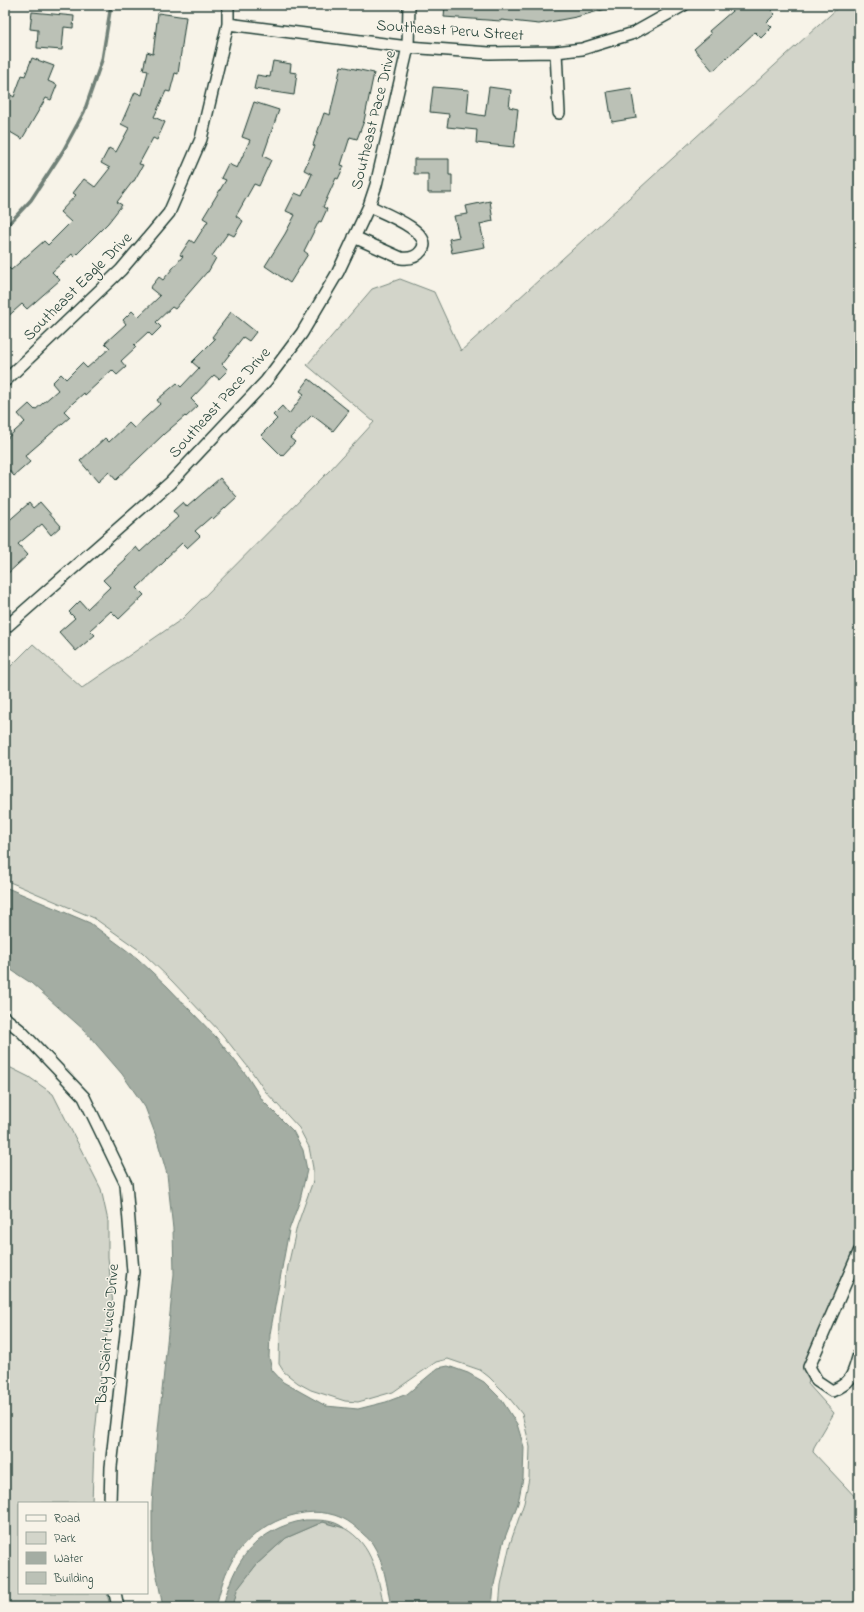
<svg xmlns="http://www.w3.org/2000/svg" width="864" height="1612" font-family="'Indie Flower',sans-serif">
  <style>
    .green { fill: #d3d5ca; stroke: #79897f }
    .water { fill: #a4ada3; stroke: #6f8077 }
    .lines { fill: none; stroke-linecap: round; stroke-linejoin: round }
    .stream { stroke: #6f8077; stroke-width: 3.5 }
    .building { fill: #bbc1b6; stroke: #1f3d34 }
    .minor-casing { stroke: #1f3d34; stroke-width: 14 }
    .minor { stroke: #f7f3e8; stroke-width: 11 }
    .labels { text-anchor: middle; dominant-baseline: central; stroke-width: 3; stroke-linejoin: round; paint-order: stroke }
    .street-label { font-size: 16px; fill: #1f3d34; stroke: #f7f3e8 }
  </style>
  <rect width="100%" height="100%" fill="#f7f3e8"/>
  <filter id="ink" filterUnits="userSpaceOnUse"><feTurbulence type="fractalNoise" baseFrequency=".025" numOctaves="2"/><feDisplacementMap in="SourceGraphic" scale="8" xChannelSelector="R" yChannelSelector="G"/><feConvolveMatrix kernelMatrix="1 2 1 2 8 2 1 2 1" color-interpolation-filters="sRGB"/></filter>
  <g filter="url(#ink)">
    <!-- green -->
    <path class="green" d="M841 5H859V1249L830 1315 808 1384 834 1413 814 1447 813 1452 859 1501V1607H499L501 1585 510 1544 524 1503 529 1478 530 1447 522 1414 506 1394 489 1377 480 1370 448 1359 436 1362 393 1392 358 1402 345 1401 311 1390 298 1383 284 1372 279 1364 280 1318 288 1266 297 1226 313 1181V1168L309 1147 299 1128 265 1091 252 1072 221 1033 172 981 142 952 94 918 5 880V672L33 644 82 688 182 619 331 469 374 422 307 365 372 289 400 279 434 292 461 351Z
      M5 1065 29 1077 53 1094 101 1189 108 1221V1257L113 1305 104 1348 94 1443 92 1503H19V1593H107L110 1607H5Z
      M323 1522C329 1524 338 1524 344 1528 373 1544 378 1577 384 1607H233L236 1590 257 1564 286 1538Z"/>
    <!-- water -->
    <path class="water" d="M5 887 90 923 137 958 167 986 216 1037 247 1076 263 1101 293 1131 303 1150 307 1170 300 1200 289 1230 270 1334 269 1357 272 1370 283 1382 326 1406 358 1409 386 1402 407 1394 438 1368 448 1366 468 1373 484 1382 501 1399 517 1424 524 1447 523 1478 518 1503 503 1543 494 1585 492 1607H391C387 1586 384 1561 372 1543 369 1539 365 1536 361 1532 356 1527 349 1521 342 1518 305 1501 256 1524 235 1556 225 1571 220 1590 216 1607H163L152 1551V1504L157 1440 174 1274 173 1229 167 1174 156 1136 145 1107 122 1074 84 1030 31 983 5 966Z
      M305 1520C318 1520 333 1519 344 1528L323 1522 286 1538 257 1564 237 1590 233 1607H223C233 1561 256 1529 305 1520Z"/>
    <g class="lines">
      <!-- stream -->
      <path class="stream" d="M5 228 31 200 63 151 84 112 102 60 111 5"/>
    </g>
    <!-- building -->
    <path class="building" d="M445 5H610V8L576 17 539 24 501 20V21L444 17Z
      M739 5H766L775 14 767 22 772 27 761 38 755 32 713 71 694 49 711 34 709 31Z
      M32 12 74 16 73 28 64 27 62 50 37 48 38 30 30 29Z
      M158 13 186 17 178 74 175 73 170 92 166 91 154 117 165 122 157 140 153 138 139 164 143 165 134 181H133L117 202 122 205 108 223 74 257 72 254 52 272 60 280 27 309 22 304 5 319V264L11 270 44 241 48 245 71 222 60 212 76 195 73 193 84 179 95 187 110 168 101 163 109 148 116 152 129 128 121 124 135 92 142 95 148 71 143 70 147 52 153 54Z
      M32 58 54 66 48 81 57 85 51 100 46 98 22 139 5 129V105L11 95 14 97 22 75 25 76Z
      M273 61 291 64 290 72 297 73 294 95 254 89 257 75 270 77Z
      M341 66 374 73 364 121 357 139 350 137 341 165 344 166 338 179 336 178 323 207 327 209 321 222 319 221 304 251 308 254 290 283 265 266 285 234 295 215 286 211 295 193 302 196 312 174 304 170 315 146 313 145 324 113 330 115Z
      M433 87 469 90 467 113 485 116 489 87 511 90 509 107 518 109 514 147 476 143 477 130 447 127 449 114 430 112Z
      M631 88 636 118 612 122 607 92Z
      M254 102 279 110 263 156 271 160 259 186 254 184 236 216 243 221 234 236 228 233 212 256 216 258 208 272H207L175 309 172 307 156 322 161 327 152 336 148 332 134 345 136 347 121 361 126 367 117 375 112 370 85 395 84 393 64 411 70 417 25 456 30 462 14 476 5 466V440L25 422 18 414 29 404 35 410 58 390 52 383 61 374 66 379 82 363 87 368 110 348 105 343 126 324 123 320 132 311 138 317 160 296 150 288 159 277 163 280 183 256 180 255 190 240 194 243 208 221 203 218 226 180 221 178 228 164 237 168 250 140 242 137Z
      M414 159H449V175H452V193H428V174H414Z
      M490 201 493 221 480 224 485 247 452 253 449 239 459 237 454 216 468 214 466 206Z
      M231 312 256 332 249 341 243 337 222 364 228 370 219 379 214 375 191 399 198 406 186 417 185 416 164 434 116 480 109 472 98 482 80 461 105 438 109 442 129 423 134 428 160 404 157 400 177 383 181 387 199 368 192 362 215 339 212 337Z
      M309 379 349 411 333 431 312 415 290 438 295 442 282 456 261 435 277 419 273 415 282 406 289 414 304 394 300 391Z
      M220 478 237 497 213 519 211 517 195 531 200 536 187 548 182 543 165 559 166 560 137 588 144 595 119 619 111 611 90 630 95 635 76 651 59 632 75 618 69 612 80 601 87 609 110 587 103 580 126 559 125 557 136 547 140 552 178 517 173 511 183 502 187 507Z
      M40 502 61 526 51 535 42 524 18 544 28 555 5 576V524L29 503 33 508Z"/>
    <g class="lines">
      <!-- minor casing -->
      <g class="minor-casing">
        <path id="minor" d="M228 24 408 47 489 53 556 52 582 49 634 33 684 5
          M556 52 559 113
          M354 237 401 258C409 259 416 258 421 251 437 233 381 212 369 206
          M5 381 121 270 169 213 201 139 228 24V5
          M5 628 170 483 266 381 302 333 338 272 369 206 376 185 408 47 409 5
          M5 1018 21 1031 84 1097 126 1184 133 1272 111 1467 110 1503
          M859 1252 809 1367 817 1381 832 1391C853 1382 853 1374 859 1354
          M115 1593 118 1607"/>
      </g>
      <!-- minor -->
      <use href="#minor" class="minor"/>
    </g>
  </g>
  <g class="labels">
    <!-- street labels -->
    <g class="street-label">
      <text transform="translate(450 31) rotate(4)">Southeast Peru Street</text>
      <text transform="translate(374 120) rotate(-76)">Southeast Pace Drive</text>
      <text transform="translate(78 287) rotate(-45)">Southeast Eagle Drive</text>
      <text transform="translate(220 403) rotate(-48)">Southeast Pace Drive</text>
      <text transform="translate(108 1334) rotate(-85)">Bay Saint Lucie Drive</text>
    </g>
  </g>
  <!-- margin -->
  <rect width="864" height="1612" fill="none" stroke="#f7f3e8" stroke-width="20"/>
  <rect x="10" y="10" width="844" height="1592" fill="none" stroke="#1f3d34" stroke-width="1.5" filter="url(#ink)"/>
  <!-- legend -->
  <rect x="18" y="1502" width="130" height="92" fill="#f7f3e8" stroke="#a1aaa0"/>
  <rect x="26" y="1515" width="20" height="6" fill="#f7f3e8" stroke="#a1aaa0"/>
  <text x="54" y="1522" font-size="12" fill="#1f3d34">Road</text>
  <rect x="26" y="1532" width="20" height="12" fill="#d3d5ca" stroke="#a1aaa0"/>
  <text x="54" y="1542" font-size="12" fill="#1f3d34">Park</text>
  <rect x="26" y="1552" width="20" height="12" fill="#a4ada3" stroke="#a1aaa0"/>
  <text x="54" y="1562" font-size="12" fill="#1f3d34">Water</text>
  <rect x="26" y="1572" width="20" height="12" fill="#bbc1b6" stroke="#a1aaa0"/>
  <text x="54" y="1582" font-size="12" fill="#1f3d34">Building</text>
</svg>
